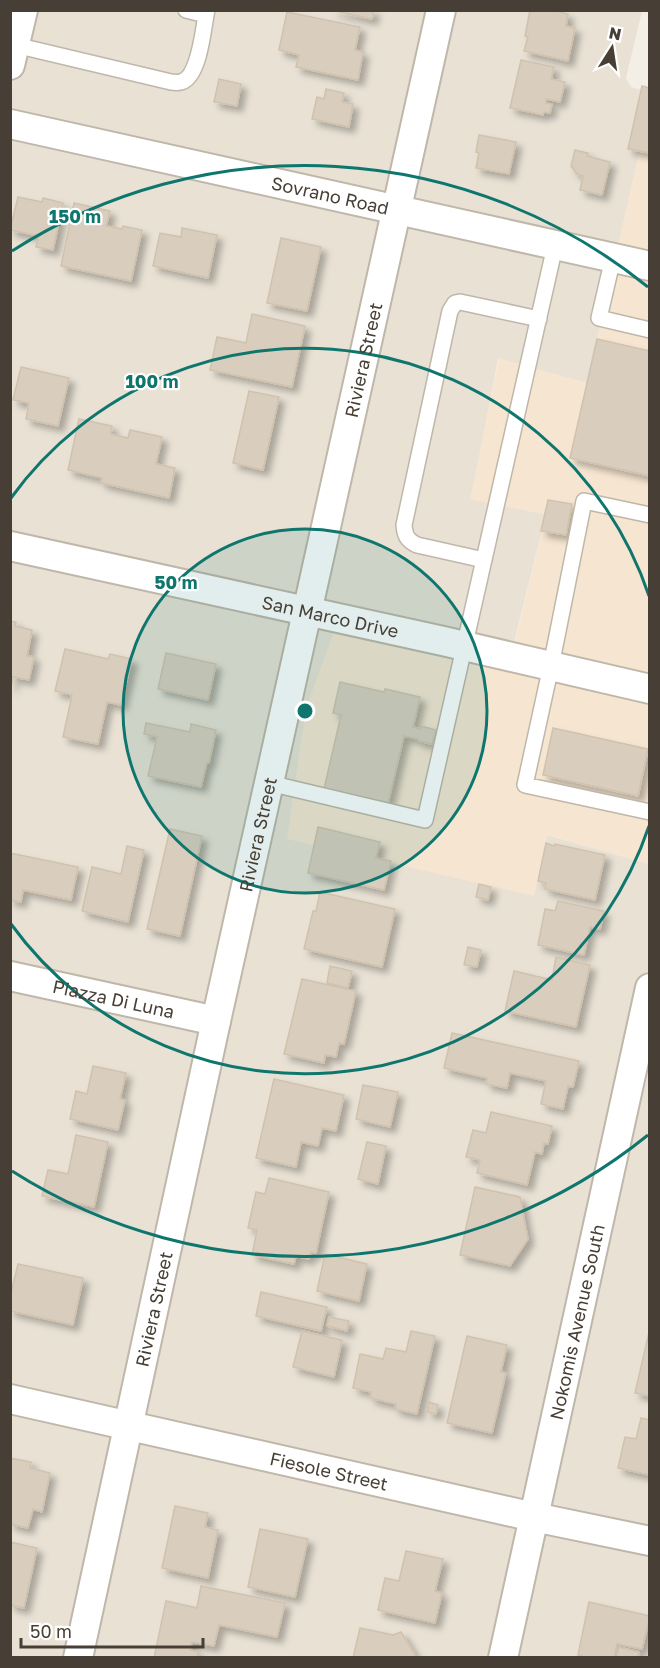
<svg xmlns="http://www.w3.org/2000/svg" width="660" height="1668" font-family="'Golos Text',sans-serif">
  <style>
    .residential { fill: #e8e1d4 }
    .commercial { fill: #f6e5d1 }
    .building { fill: #d9cdbe; stroke: #d1c2ae; stroke-width: 1.5; filter: url(#shadow) }
    .lines { fill: none; stroke-linecap: round; stroke-linejoin: round }
    .service-casing { stroke: #bfb7a9; stroke-width: 18 }
    .minor-casing { stroke: #bfb7a9; stroke-width: 32 }
    .service { stroke: #fff; stroke-width: 15 }
    .minor { stroke: #fff; stroke-width: 28 }
    .ring { fill: none; stroke: #0f766e; stroke-width: 3 }
    .labels { text-anchor: middle; dominant-baseline: central; stroke-width: 4.5; stroke-linejoin: round; paint-order: stroke }
    .street-label { font-size: 18px; fill: #473f35; stroke: #fff }
    .centre { fill: #0f766e; stroke: #fff; stroke-width: 3 }
    .ring-label { font-size: 18px; text-anchor: middle; font-weight: bold; fill: #0f766e; stroke: #fff; stroke-width: 4.5; stroke-linejoin: round; paint-order: stroke }
  </style>
  <defs>
    <filter id="shadow"><feDropShadow dx="5.5" dy="5.5" stdDeviation="3" flood-color="#0004"/></filter>
  </defs>
  <rect width="100%" height="100%" fill="#f4efe6"/>
  <!-- residential -->
  <path class="residential" d="M11 11H642L626 78 631 87 649 92V109L587 383 498 359 471 499 546 514 514 642 340 615 534 896 547 835 649 864V1657L11 1658Z"/>
  <!-- commercial -->
  <path class="commercial" d="M649 109V864L547 835 534 896 287 839 306 708 340 615 515 641 546 515 470 499 499 358 587 383Z"/>
  <!-- building -->
  <path class="building" d="M331 10H374L372 19Z
    M530 10H553L568 14 566 26 575 28 568 61 524 51 528 37 525 36Z
    M287 12 360 27 355 50 363 52 358 80 296 67 299 55 279 50Z
    M521 60 554 67 551 79 565 82 560 102 546 99V103L552 104 550 113 544 112 543 115 510 108Z
    M219 79 241 84 237 106 214 102Z
    M642 86 650 88V153L628 149Z
    M326 89 344 93 342 102 353 104 349 127 312 119 317 97 324 99Z
    M479 135 516 142 509 174 476 168 479 153 476 152Z
    M575 150 588 153 587 156 610 162 602 195 580 190 583 176 577 174 571 166Z
    M18 197 42 202 43 198 63 203 53 250 36 247 39 236 10 230Z
    M74 203 110 211 106 226 122 229 123 226 142 230 131 281 61 266Z
    M182 228 217 235 208 278 153 266 160 233 181 237Z
    M281 238 321 247 307 311 267 303Z
    M252 314 305 326 292 387 210 370 217 337 246 343Z
    M597 339 650 351V476L570 458Z
    M21 367 69 378 58 426 26 419 29 403 13 400Z
    M249 391 279 397 263 470 233 463Z
    M79 419 112 426 111 434 128 438 130 430 162 437 156 464 175 468 169 498 101 483 102 478 68 470Z
    M548 500 572 504 566 535 541 531Z
    M10 621 16 622 15 626 32 630 27 656 34 657 29 680 13 677 11 688Z
    M65 649 108 659 110 654 132 659 121 705 107 702 98 744 63 737 72 695 55 691Z
    M166 653 216 664 208 700 158 689Z
    M340 682 384 692 385 689 420 697 413 727 420 729 421 726 436 730 432 744 418 741V739L404 736 388 803 324 789 341 715 333 713Z
    M146 723 190 732 191 724 216 730 209 763 207 762 201 787 148 776 157 737 144 734Z
    M553 728 648 749 638 796 543 775Z
    M318 827 380 842 376 858 391 861 384 890 308 873Z
    M170 829 202 836 180 936 147 929Z
    M546 843 554 846 555 844 605 855 595 900 545 889 546 883 538 881Z
    M127 846 144 850 128 922 82 911 92 867 121 874Z
    M10 853 78 867 71 900 23 890 21 902 10 900Z
    M479 884 491 887 488 900 476 897Z
    M320 892 395 909 382 967 304 949 313 911H316Z
    M558 901 604 911 600 929 590 927 584 955 538 945 545 909 555 911Z
    M468 947 481 950 477 967 464 965Z
    M556 957 590 965 576 1027 505 1011 514 971 552 980Z
    M330 966 352 971 348 988 327 983Z
    M302 979 356 991 344 1044 339 1043 336 1057 325 1055 324 1063 284 1054Z
    M452 1033 579 1061 573 1087 568 1086 563 1109 541 1104 546 1081 510 1073 507 1088 486 1084 487 1078 444 1068Z
    M93 1066 126 1073 120 1099 125 1100 118 1130 70 1119 76 1091 87 1094Z
    M274 1079 344 1095 336 1131 322 1128 318 1146 301 1142 296 1167 256 1158Z
    M363 1085 398 1092 390 1127 356 1119Z
    M491 1112 552 1126 548 1144 544 1143 542 1154 535 1152 527 1185 477 1173 480 1160 466 1157 473 1130 486 1133Z
    M76 1135 108 1142 94 1207 42 1196 48 1170 68 1174Z
    M367 1142 386 1146 378 1184 358 1179Z
    M269 1178 329 1192 316 1253 311 1252 309 1259 296 1256 294 1264 252 1255 257 1230 248 1228 256 1192 265 1194Z
    M475 1187 520 1197 528 1239 510 1266 460 1255Z
    M325 1254 367 1264 359 1301 317 1291Z
    M18 1264 83 1278 73 1325 10 1311V1297Z
    M261 1292 327 1307 321 1331 256 1316Z
    M329 1317 349 1321 347 1331 327 1326Z
    M650 1328V1396L635 1393Z
    M302 1331 342 1340 334 1377 293 1367Z
    M411 1331 435 1336 417 1414 395 1409 396 1404 370 1398 371 1392 353 1388 360 1354 383 1359 386 1348 406 1352Z
    M467 1336 507 1345 501 1372 506 1373 492 1433 447 1423Z
    M429 1402 438 1405 436 1414 427 1412Z
    M641 1418 650 1420V1475L618 1468 625 1437 636 1439Z
    M10 1458 31 1462 30 1468 50 1473 42 1512 33 1509 28 1528 10 1524Z
    M175 1506 208 1513 205 1527 218 1530 208 1578 162 1568Z
    M260 1529 308 1539 295 1597 248 1587Z
    M10 1542 37 1548 24 1608 10 1605Z
    M406 1551 443 1559 435 1591 442 1593 435 1623 378 1610 385 1578 399 1581Z
    M201 1586 285 1603 277 1637 219 1625 214 1646 192 1642 190 1650 198 1652 197 1658H154L166 1601 197 1608Z
    M589 1602 650 1616 642 1649 617 1644 614 1658H588L578 1655Z
    M360 1628 393 1635 401 1632 417 1658H353Z
    M619 1647 639 1652 638 1658H616Z"/>
  <g class="lines">
    <!-- service casing -->
    <g class="service-casing">
      <path id="service" d="M186 10 206 15 207 10
        M15 45 171 82C174 82 178 83 181 82 199 77 203 31 206 15
        M613 258 599 318 650 330
        M650 515 584 501 551 666 525 785 650 812
        M484 560 417 545C407 540 405 536 404 525L450 311 455 303 460 302 539 319
        M269 783 425 820 555 246"/>
    </g>
    <!-- minor casing -->
    <g class="minor-casing">
      <g id="minor">
        <path d="M10 65 23 10"/>
        <path id="s1" d="M10 124 650 266"/>
        <path id="s2" d="M10 546 443 641 650 689"/>
        <path id="s3" d="M10 976 216 1021"/>
        <path id="s4" d="M10 1399 534 1517 650 1541"/>
        <path id="s5" d="M78 1658 216 1021 441 10"/>
        <path id="s6" d="M503 1658 650 988"/>
      </g>
    </g>
    <!-- service -->
    <use href="#service" class="service"/>
    <!-- minor -->
    <use href="#minor" class="minor"/>
  </g>
  <!-- distance rings -->
  <circle cx="305" cy="711" r="182" fill="#0f766e" fill-opacity=".12"/>
  <g class="ring">
    <circle cx="305" cy="711" r="182"/>
    <path d="M649 826A363 363 0 0 1 11 924M11 498A363 363 0 0 1 649 596"/>
    <path d="M648 1135A545 545 0 0 1 12 1171M12 251A545 545 0 0 1 648 287"/>
  </g>
  <g class="labels">
    <!-- street labels -->
    <g class="street-label">
      <text stroke="none"><textPath href="#s1" startOffset="328">Sovrano Road</textPath></text>
      <text stroke="none"><textPath href="#s5" startOffset="1329">Riviera Street</textPath></text>
      <text stroke="none"><textPath href="#s2" startOffset="328">San Marco Drive</textPath></text>
      <text stroke="none"><textPath href="#s5" startOffset="843">Riviera Street</textPath></text>
      <text stroke="none"><textPath href="#s3" startOffset="106">Piazza Di Luna</textPath></text>
      <text stroke="none"><textPath href="#s5" startOffset="357">Riviera Street</textPath></text>
      <text stroke="none"><textPath href="#s6" startOffset="344">Nokomis Avenue South</textPath></text>
      <text stroke="none"><textPath href="#s4" startOffset="327">Fiesole Street</textPath></text>
    </g>
  </g>
  <circle cx="305" cy="711" r="9" class="centre"/>
  <g class="ring-label">
    <text x="75" y="223">150 m</text>
    <text x="152" y="388">100 m</text>
    <text x="176" y="589">50 m</text>
  </g>
  <!-- border -->
  <rect width="660" height="1668" fill="none" stroke="#473f35" stroke-width="24"/>
  <!-- north arrow -->
  <g transform="translate(612 48) rotate(12)" stroke="#ffffff" stroke-width="4.5" paint-order="stroke">
  <path d="M0-4.5L10 22L0 15L-10 22Z" fill="#473f35"/>
  <text y="-9" font-size="16" font-weight="bold" text-anchor="middle" fill="#473f35">N</text>
  </g>
  <!-- scale -->
  <path d="M21 1638v9h182v-9" fill="none" stroke="#473f35" stroke-width="3"/>
  <text x="30" y="1638" font-size="18" fill="#473f35" stroke="#ffffff" stroke-width="4.5" paint-order="stroke">50 m</text>
</svg>
